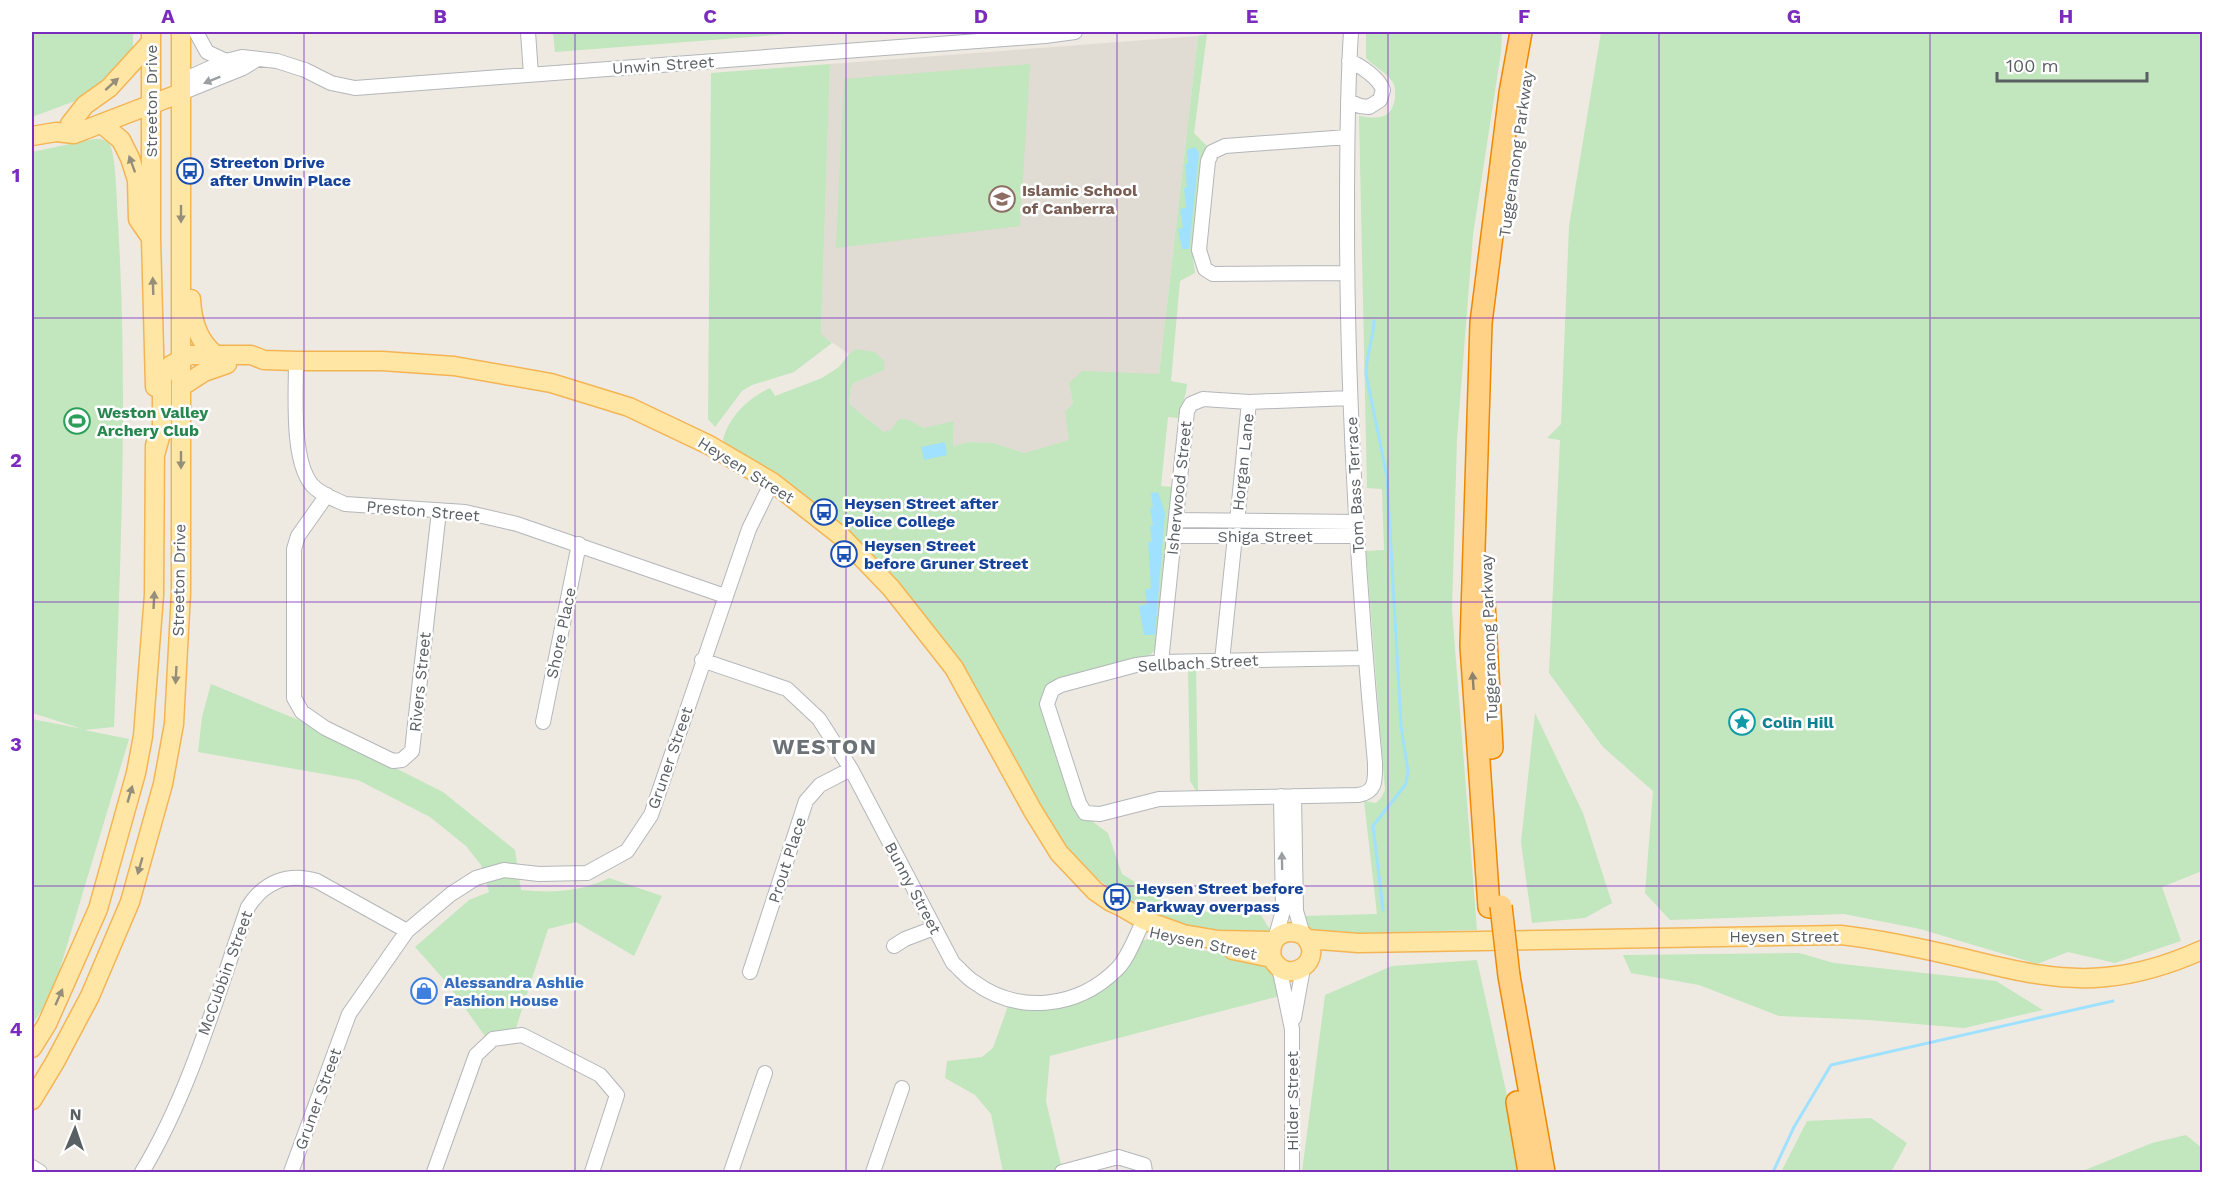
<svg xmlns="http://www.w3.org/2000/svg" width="2234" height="1204" font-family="'Work Sans',sans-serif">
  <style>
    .education { fill: #e0dbd3 }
    .green { fill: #c2e6bd }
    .water { fill: #a0e1ff }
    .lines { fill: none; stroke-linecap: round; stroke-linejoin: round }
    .stream { stroke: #a0e1ff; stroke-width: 3 }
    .minor-casing { stroke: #b3b6ba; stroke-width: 16 }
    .major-casing { stroke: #f4b454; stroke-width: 21 }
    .highway-casing { stroke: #ef8800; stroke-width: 24 }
    .minor { stroke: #fff; stroke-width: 14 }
    .major { stroke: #ffe6a5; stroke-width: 18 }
    .highway { stroke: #ffd288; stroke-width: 21 }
    .highway-bridge-casing { stroke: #ef8800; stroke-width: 24; stroke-linecap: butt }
    .highway-bridge { stroke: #ffd288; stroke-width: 21 }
    .oneway { fill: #9c9fa1 }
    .oneway2 { fill: #948e7a }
    .oneway3 { fill: #8c826e }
    .grid { fill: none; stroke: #7b2cbf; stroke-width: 1.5; stroke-opacity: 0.55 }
    .labels { text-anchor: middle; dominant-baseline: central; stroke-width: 5; stroke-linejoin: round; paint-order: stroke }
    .street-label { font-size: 16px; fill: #5a5f63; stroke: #fff }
    .transit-label { font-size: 16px; font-weight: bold; fill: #164399; stroke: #fff; text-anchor: start }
    .education-label { font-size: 16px; font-weight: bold; fill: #785e54; stroke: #fff; text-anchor: start }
    .leisure-label { font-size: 16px; font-weight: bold; fill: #27864d; stroke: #fff; text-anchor: start }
    .culture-label { font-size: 16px; font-weight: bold; fill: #0d838f; stroke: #fff; text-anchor: start }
    .shop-label { font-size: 16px; font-weight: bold; fill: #366cbe; stroke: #fff; text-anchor: start }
    .district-label { font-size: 22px; font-weight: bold; letter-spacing: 1.5px; fill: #6b7175; stroke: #fff }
    .neatline { fill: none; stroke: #7b2cbf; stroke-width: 2 }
    .grid-label { font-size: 20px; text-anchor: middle; font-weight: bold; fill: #7b2cbf }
  </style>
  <rect width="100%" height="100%" fill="#eeeae2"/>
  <!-- education -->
  <path class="education" d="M1198 36 1159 374 1069 383 1073 404 1065 411 1070 440 1024 453 994 443 968 442 953 446 954 422 924 428 909 420 887 432H884L858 411 852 408 849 404 851 387 854 383 884 370 857 349 849 354 821 335 830 64Z"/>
  <!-- green -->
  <path class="green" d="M32 32H133V56L86 97 32 117Z
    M553 32H815L555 52Z
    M1366 32H1502L1501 52 1473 235 1457 439 1452 610 1477 930 1322 934 1306 927 1302 916 1377 914 1364 801 1376 803 1381 798 1385 790 1366 551 1384 550 1382 489 1367 488 1359 116C1377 119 1392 120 1395 98 1395 92 1396 85 1391 80 1385 71 1373 66 1366 58Z
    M1601 32H2202V871L2162 887 2181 941 2115 963 2068 952 2037 964 1920 929 1844 914 1670 920 1645 893 1653 791 1603 747 1549 673 1560 440 1547 438 1561 424 1569 226Z
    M1207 34 1194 133 1207 146 1193 256 1195 273 1180 281 1171 381 1187 384C1186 398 1181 404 1179 418L1168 417 1161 486 1172 487 1157 648 1149 656 1044 694 1085 816 1108 833 1122 874 1158 896 1185 907 1208 912 1233 915H1261L1270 930 1260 934 1204 931 1165 921 1125 901 1096 877 1062 842 973 684 899 585 727 446 723 440C729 416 749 398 770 388L775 396 822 378 839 367 849 354 856 349 875 352 884 361V370L854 383 851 387 849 404 884 432 891 430 899 419 909 420 924 428 954 421 953 446 968 442 994 443 1024 453 1069 440 1065 411 1073 404 1069 383 1082 371 1159 374 1198 36Z
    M830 64 821 334 832 343 794 372 752 385 742 391 715 427 708 419 711 73Z
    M1030 64 1020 226 836 248 844 79Z
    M94 139C101 139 106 139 110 145 116 155 117 208 118 222 128 390 121 559 114 727L84 730 129 739 53 992 32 1025V719L83 729 32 713V152Z
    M1188 666H1196L1198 794 1190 781Z
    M211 684 306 723 443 792 515 850 521 890C552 893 580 892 609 878L662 896 634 956 576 922 548 929 515 1031 487 1039 447 983 415 947 469 900 489 892 481 865 466 846 430 817 358 780 198 752 202 717Z
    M1535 713 1583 813 1612 903 1585 918 1532 923 1521 842Z
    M1151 938 1164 939 1188 948 1225 954 1261 953 1269 957 1283 995 1050 1056 1046 1101 1062 1169 1047 1172H1003L991 1114 975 1095 945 1078 947 1061 982 1057 993 1048 1008 1006C1076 1014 1108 1001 1142 941Z
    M1799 953 1834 963 1996 981 2043 1010 1964 1028 1869 1020 1779 1016 1699 985 1631 973 1623 955Z
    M1477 960 1524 1172H1302L1325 995 1392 966Z
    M1871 1118 1907 1143 1891 1172H1781L1807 1121Z
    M2186 1135 2202 1148V1172H2080L2152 1143Z"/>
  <!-- water -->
  <path class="water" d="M1195 147 1199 153 1189 249H1182L1178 229 1183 228 1180 209 1186 208 1184 188 1187 187 1185 164 1188 163 1187 150Z
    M945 442 947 455 924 460 921 447Z
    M1158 492 1165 513 1155 635H1144L1139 606 1147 604 1145 590 1151 588 1148 542H1152L1150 526 1153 525 1150 508H1153L1151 493Z"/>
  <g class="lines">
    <!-- stream -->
    <path class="stream" d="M1374 321C1373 340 1366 356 1366 374L1387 477 1401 726 1408 771 1406 784 1373 826 1383 910
      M1773 1172 1794 1127 1831 1065 2113 1001"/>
    <!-- minor casing -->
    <g class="minor-casing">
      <path id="minor" d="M196 32 207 52 226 61
        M528 32 531 75
        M1351 32C1347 94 1347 156 1347 219 1347 401 1358 582 1375 763 1375 779 1377 792 1358 795L1159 799 1100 814 1085 813 1079 803 1047 704 1052 690 1061 685 1136 665 1161 662 1365 658
        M181 81 226 61 242 57 277 61 305 70 331 83 355 88 1045 36 1075 32
        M181 93 243 68 256 60
        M1348 101 1360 106 1369 107 1380 100 1383 90C1379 78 1360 65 1349 61
        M1347 273 1213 274 1205 269 1199 250 1208 161 1212 152 1225 146 1347 137
        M296 361C296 393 291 460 312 485 320 494 334 499 345 504L465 512 517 524 725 596
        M327 495 298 536 294 549V698L302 712 325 728 393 761 402 760 412 751 439 511
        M1176 520 1356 522
        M1237 522 1249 402
        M1174 536H1357
        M702 660 787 689 819 719 851 769 953 963C960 969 966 977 974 982 1019 1015 1078 1008 1117 969 1129 957 1136 935 1144 920
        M1222 661 1235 536
        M1161 662 1187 411 1191 404 1203 399 1249 402 1350 398
        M543 722 579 544
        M1294 796 1296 911 1303 935
        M1275 939 1283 911 1281 796
        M894 946 905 939 934 928
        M1279 967 1292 1029V1172
        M750 972 806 801 820 785 851 769
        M1294 1018 1303 968
        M32 1167 40 1172
        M142 1172C190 1093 217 995 248 907 264 882 288 872 317 881L407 931
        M291 1172 349 1014 407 931 451 894 476 878 504 870 539 874 587 873 627 851 651 815 749 529 772 482
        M434 1172 476 1055 493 1039 522 1035 600 1075 617 1095 592 1172
        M731 1172 765 1073
        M873 1172 902 1088
        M1062 1172 1118 1157 1144 1165 1145 1172"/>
    </g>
    <!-- major casing -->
    <g class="major-casing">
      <path id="major" d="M151 32V238L155 387
        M70 124 85 105 109 88 151 42
        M102 124 121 140 130 158 137 180 138 219 151 238
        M32 136 56 132 74 134 181 93
        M191 299C192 321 198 342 216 355
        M181 387 204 372 227 364
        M155 455 162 430V379L166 370 171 365 190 355H251L264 360 296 361H382L454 366 551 383 629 407 709 445 772 482 841 536 891 588 954 668 1033 811 1059 853 1095 891 1111 902 1120 906 1144 920 1183 934 1218 940 1274 941
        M1307 939 1358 943 1841 935C1884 940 1925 949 1967 959 2013 970 2058 982 2106 977 2139 974 2173 963 2202 950
        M1233 950 1272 958C1287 989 1329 959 1303 935 1285 927 1268 937 1272 958
        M32 1048 47 1024 98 909 136 773 143 736 154 595 155 445
        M32 1100 55 1062 90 996 130 902 163 784 174 724 181 592V32"/>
    </g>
    <!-- highway casing -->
    <g class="highway-casing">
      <path id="highway" d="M1484 602 1492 748
        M1489 907 1471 646 1481 323 1510 93 1521 32
        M1509 976 1544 1172
        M1517 1102 1529 1172"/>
    </g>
    <!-- minor -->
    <use href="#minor" class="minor"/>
    <!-- major -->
    <use href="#major" class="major"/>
    <!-- highway -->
    <use href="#highway" class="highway"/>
    <!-- highway-bridge casing -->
    <g class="highway-bridge-casing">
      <path id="highway-bridge" d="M1501 906 1509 976"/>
    </g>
    <!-- highway-bridge -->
    <use href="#highway-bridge" class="highway-bridge"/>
  </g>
  <!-- one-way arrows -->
  <defs><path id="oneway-solid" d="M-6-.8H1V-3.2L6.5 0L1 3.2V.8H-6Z" transform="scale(1.5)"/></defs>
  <g class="oneway">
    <use href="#oneway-solid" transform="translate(212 80) rotate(158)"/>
    <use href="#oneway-solid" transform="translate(1282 861) rotate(-91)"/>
  </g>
  <g class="oneway2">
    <use href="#oneway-solid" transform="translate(112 84) rotate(-42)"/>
    <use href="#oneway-solid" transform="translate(132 164) rotate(-110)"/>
    <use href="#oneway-solid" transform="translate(181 214) rotate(90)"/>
    <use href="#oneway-solid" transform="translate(153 286) rotate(-92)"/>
    <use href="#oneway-solid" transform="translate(181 460) rotate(90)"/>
    <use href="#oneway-solid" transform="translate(154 600) rotate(-87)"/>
    <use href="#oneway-solid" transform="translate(176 675) rotate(93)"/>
    <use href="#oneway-solid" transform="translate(130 794) rotate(-74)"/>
    <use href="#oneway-solid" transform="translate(140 866) rotate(106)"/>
    <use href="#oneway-solid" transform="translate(59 997) rotate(-66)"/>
  </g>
  <use class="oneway3" href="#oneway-solid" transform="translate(1473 681) rotate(-94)"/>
  <!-- grid -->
  <path class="grid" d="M304 32V1172M575 32V1172M846 32V1172M1117 32V1172M1388 32V1172M1659 32V1172M1930 32V1172M32 318H2202M32 602H2202M32 886H2202"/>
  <!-- icons -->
  <defs>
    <g id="bus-ring" transform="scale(1.35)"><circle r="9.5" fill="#fff" stroke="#1a4fb4" stroke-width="1.5"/><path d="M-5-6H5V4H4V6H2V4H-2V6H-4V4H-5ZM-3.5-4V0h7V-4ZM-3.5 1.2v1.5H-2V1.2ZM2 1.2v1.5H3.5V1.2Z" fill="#1a4fb4"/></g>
    <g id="school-ring" transform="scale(1.35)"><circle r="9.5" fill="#fff" stroke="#8d6e63" stroke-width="1.5"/><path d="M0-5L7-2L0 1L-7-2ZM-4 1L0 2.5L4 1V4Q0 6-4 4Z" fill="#8d6e63"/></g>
    <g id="stadium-ring" transform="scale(1.35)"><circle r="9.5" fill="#fff" stroke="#2e9e5b" stroke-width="1.5"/><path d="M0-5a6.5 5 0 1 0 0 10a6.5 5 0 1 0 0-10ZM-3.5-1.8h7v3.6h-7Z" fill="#2e9e5b"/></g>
    <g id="sight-ring" transform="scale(1.35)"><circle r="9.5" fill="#fff" stroke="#0f9aa8" stroke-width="1.5"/><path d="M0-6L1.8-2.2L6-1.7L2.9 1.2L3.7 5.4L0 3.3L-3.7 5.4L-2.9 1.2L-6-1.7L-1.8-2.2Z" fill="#0f9aa8"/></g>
    <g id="shop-ring" transform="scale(1.35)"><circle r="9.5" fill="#fff" stroke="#3f7fe0" stroke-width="1.5"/><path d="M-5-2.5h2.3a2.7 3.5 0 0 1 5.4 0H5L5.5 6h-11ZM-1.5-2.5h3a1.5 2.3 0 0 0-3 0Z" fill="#3f7fe0"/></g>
  </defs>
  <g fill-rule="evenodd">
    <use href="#bus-ring" x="190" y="171"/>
    <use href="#school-ring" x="1002" y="199"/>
    <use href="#stadium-ring" x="77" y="421"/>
    <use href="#bus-ring" x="824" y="512"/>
    <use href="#bus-ring" x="844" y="554"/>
    <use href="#sight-ring" x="1742" y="722"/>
    <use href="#bus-ring" x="1117" y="897"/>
    <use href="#shop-ring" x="424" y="991"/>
  </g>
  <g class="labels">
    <!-- street labels -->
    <g class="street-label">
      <text transform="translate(663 65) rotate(-4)">Unwin Street</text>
      <text transform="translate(151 101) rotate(-90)">Streeton Drive</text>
      <text transform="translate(1516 154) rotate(-82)">Tuggeranong Parkway</text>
      <text transform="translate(1243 462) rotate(-84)">Horgan Lane</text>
      <text transform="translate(746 470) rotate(32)">Heysen Street</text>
      <text transform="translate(1355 485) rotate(-93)">Tom Bass Terrace</text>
      <text transform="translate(1179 488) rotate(-84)">Isherwood Street</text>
      <text transform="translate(423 511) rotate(5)">Preston Street</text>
      <text x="1265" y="536">Shiga Street</text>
      <text transform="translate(179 580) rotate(-89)">Streeton Drive</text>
      <text transform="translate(561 633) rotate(-78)">Shore Place</text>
      <text transform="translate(1489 638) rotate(-92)">Tuggeranong Parkway</text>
      <text transform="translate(1198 663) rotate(-3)">Sellbach Street</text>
      <text transform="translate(420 682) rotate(-84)">Rivers Street</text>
      <text transform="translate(670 758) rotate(-71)">Gruner Street</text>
      <text transform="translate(787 860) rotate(-72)">Prout Place</text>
      <text transform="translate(913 888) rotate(62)">Bunny Street</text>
      <text x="1784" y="936">Heysen Street</text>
      <text transform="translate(1203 943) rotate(12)">Heysen Street</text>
      <text transform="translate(225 973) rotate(-70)">McCubbin Street</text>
      <text transform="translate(318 1099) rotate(-70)">Gruner Street</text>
      <text transform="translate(1292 1101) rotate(-90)">Hilder Street</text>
    </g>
    <!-- transit labels -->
    <g class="transit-label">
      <text x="210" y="162">Streeton Drive<tspan x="210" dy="18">after Unwin Place</tspan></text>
      <text x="844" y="503">Heysen Street after<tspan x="844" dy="18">Police College</tspan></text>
      <text x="864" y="545">Heysen Street<tspan x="864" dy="18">before Gruner Street</tspan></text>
      <text x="1136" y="888">Heysen Street before<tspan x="1136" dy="18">Parkway overpass</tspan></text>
    </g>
    <!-- education labels -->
    <g class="education-label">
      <text x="1022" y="190">Islamic School<tspan x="1022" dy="18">of Canberra</tspan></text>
    </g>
    <!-- leisure labels -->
    <g class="leisure-label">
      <text x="97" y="412">Weston Valley<tspan x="97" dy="18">Archery Club</tspan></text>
    </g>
    <!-- culture labels -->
    <g class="culture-label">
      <text x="1762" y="722">Colin Hill</text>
    </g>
    <!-- shop labels -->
    <g class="shop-label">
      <text x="444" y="982">Alessandra Ashlie<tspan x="444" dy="18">Fashion House</tspan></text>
    </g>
    <!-- district labels -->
    <g class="district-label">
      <text x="825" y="746">WESTON</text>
    </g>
  </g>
  <!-- border -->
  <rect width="2234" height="1204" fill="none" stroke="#ffffff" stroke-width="66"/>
  <!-- north arrow -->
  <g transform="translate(75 1129) rotate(2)" stroke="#ffffff" stroke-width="4.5" paint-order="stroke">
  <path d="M0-4.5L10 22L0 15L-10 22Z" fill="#5a5f63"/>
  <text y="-9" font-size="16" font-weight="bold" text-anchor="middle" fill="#5a5f63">N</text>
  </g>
  <!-- scale -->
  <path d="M1997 72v9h150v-9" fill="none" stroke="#5a5f63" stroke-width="3"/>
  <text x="2006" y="72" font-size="18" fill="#5a5f63" stroke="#ffffff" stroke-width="4.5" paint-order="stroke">100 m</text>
  <rect x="33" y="33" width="2168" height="1138" class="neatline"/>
  <g class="grid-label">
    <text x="168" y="23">A</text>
    <text x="440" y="23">B</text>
    <text x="710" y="23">C</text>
    <text x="981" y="23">D</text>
    <text x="1252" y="23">E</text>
    <text x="1524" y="23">F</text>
    <text x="1794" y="23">G</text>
    <text x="2066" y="23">H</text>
    <text x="16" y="182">1</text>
    <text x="16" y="467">2</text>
    <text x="16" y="751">3</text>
    <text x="16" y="1036">4</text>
  </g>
</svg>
